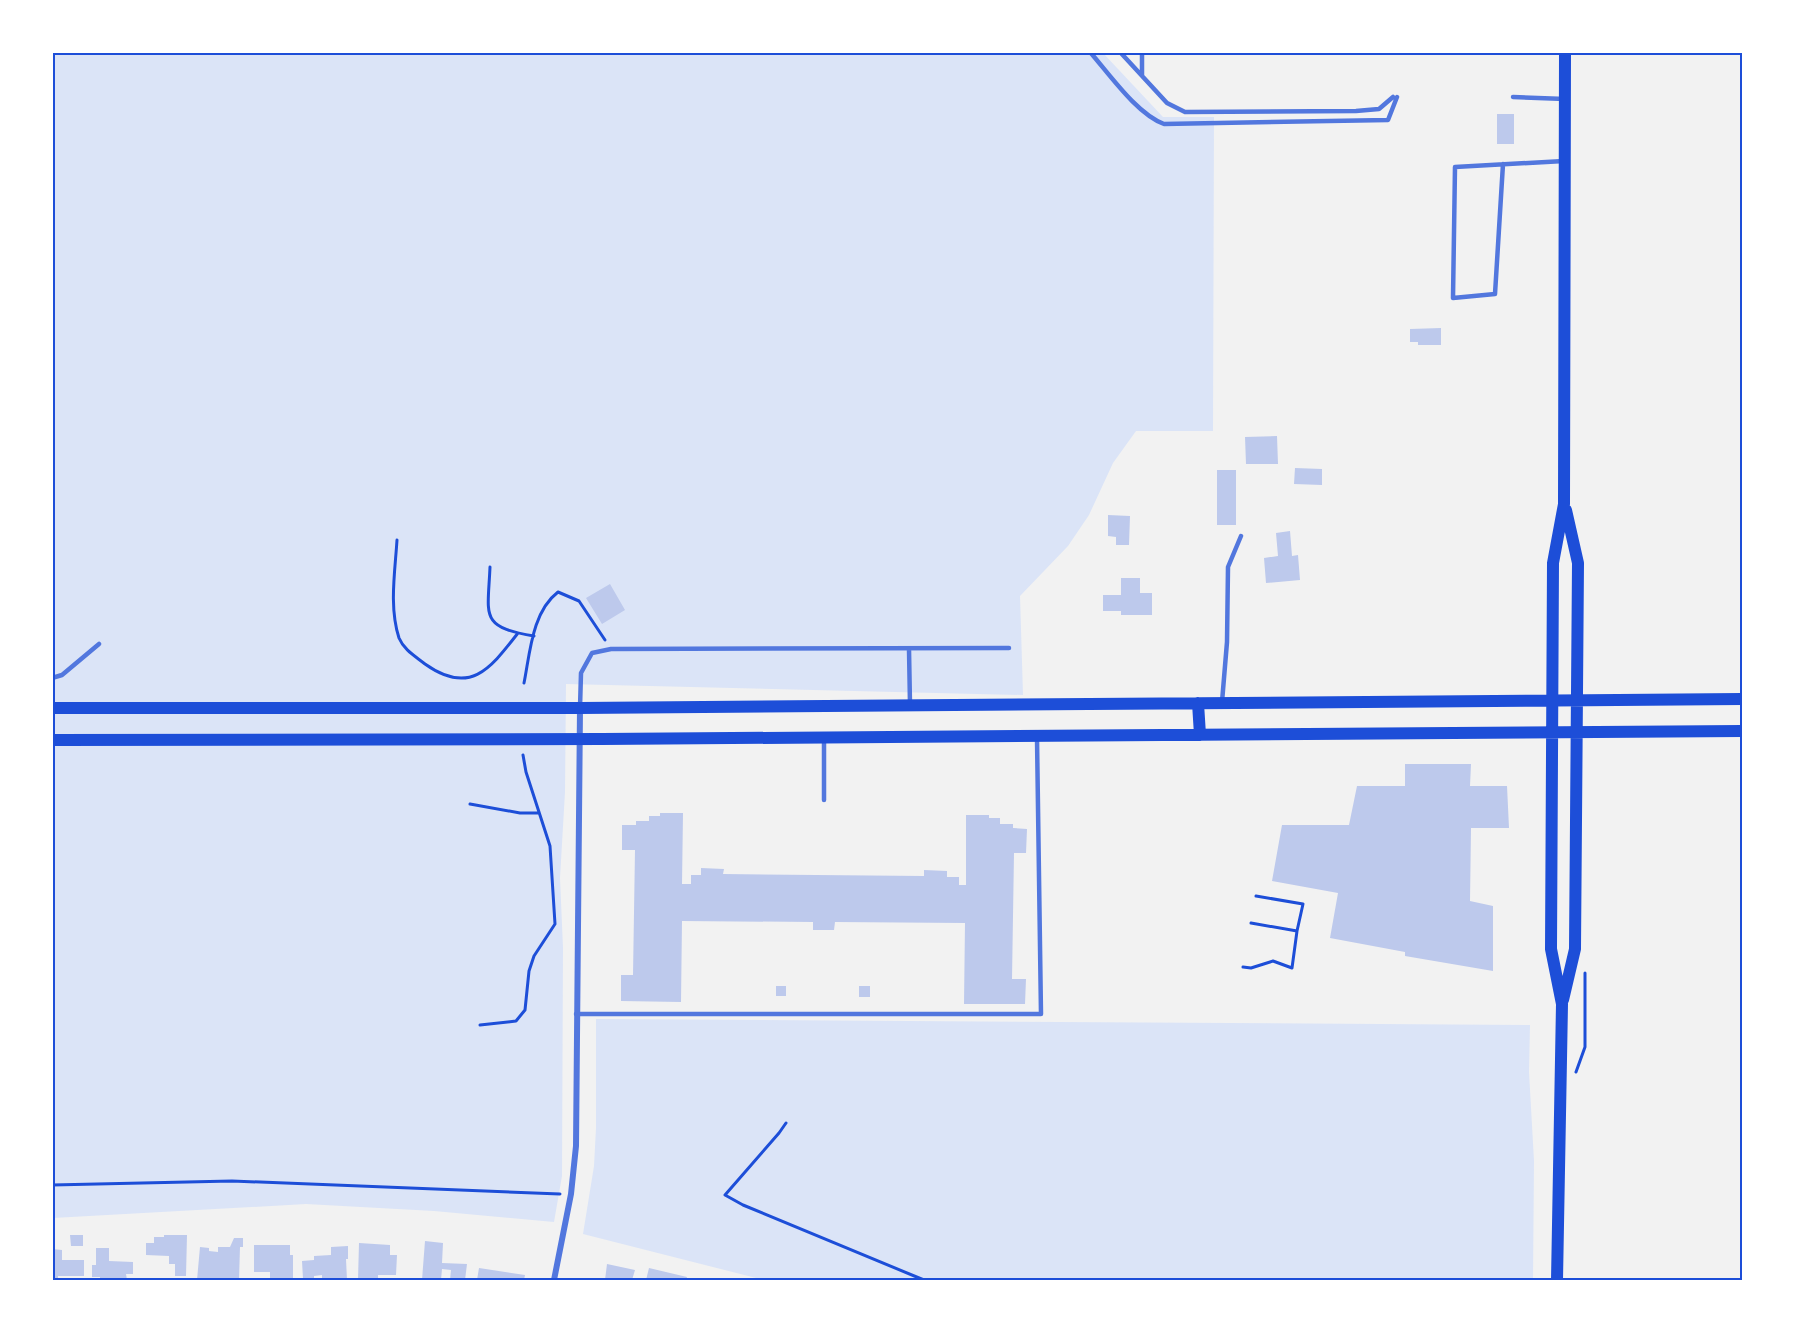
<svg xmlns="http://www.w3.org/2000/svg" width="1795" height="1333" font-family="Karla,sans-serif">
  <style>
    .green { fill: #dbe4f7 }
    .building { fill: #bdc9ec }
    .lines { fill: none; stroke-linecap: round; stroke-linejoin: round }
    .path { stroke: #1d4ed8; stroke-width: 3 }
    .service { stroke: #5277de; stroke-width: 4.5 }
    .minor { stroke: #5277de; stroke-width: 6 }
    .secondary { stroke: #1d4ed8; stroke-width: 12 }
    .neatline { fill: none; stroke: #1d4ed8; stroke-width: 2 }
  </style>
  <rect width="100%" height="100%" fill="#f2f2f2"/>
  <!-- green -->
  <path class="green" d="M52 53H1103L1163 117H1214L1213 431H1136L1113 463 1089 515 1068 546 1020 596 1023 695 566 684 565 792 560 878 563 948 562 1176 554 1222 434 1211 306 1204 53 1218Z
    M596 1019 1530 1025 1529 1072 1534 1161 1533 1280H764L583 1234 594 1166 596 1128Z"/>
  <!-- building -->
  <path class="building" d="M1497 114H1514V144H1497Z
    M1441 328V345H1418V342H1410V329Z
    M1277 436 1278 464H1246L1245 437Z
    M1295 468 1322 469V485L1294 484Z
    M1217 470H1236V525H1217Z
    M1108 515 1130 516 1129 545H1116V537L1108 536Z
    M1290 531 1292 556 1298 555 1300 580 1266 583 1264 558 1278 556 1276 533Z
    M1121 578H1140V593H1152V615H1121V611H1103V595H1121Z
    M610 584 625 610 602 624 586 598Z
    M1405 764H1471L1470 786H1507L1509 828H1471L1470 901 1493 906V971L1405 956V952L1330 938 1338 893 1272 881 1282 825H1349L1357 786H1405Z
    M660 813H683L682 884H691V875H701V868L724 869 723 874 924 876V870L947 871V877H959V885H966V815H989V818H1000V824H1013V828L1027 829 1026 853H1014L1012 979H1026L1025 1004H964L965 923 835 922 834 930H813V922L682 921 681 1002 621 1001V975H633L635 850H622V825H636V821H649V816H660Z
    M776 986H786V996H776Z
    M859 986H870V997H859Z
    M70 1235H83V1246H71Z
    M164 1235H187L186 1276H175V1264H169V1256L146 1255V1243H154V1237H164Z
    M234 1238H243V1247H240L239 1280H197L200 1247 209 1248V1251L218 1252V1247H230Z
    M425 1241 443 1243 442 1263 467 1264 465 1280H450L451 1270 442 1269 441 1280H422Z
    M359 1243 390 1245V1255H397L396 1275H378V1280H358Z
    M254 1245H290V1255H293V1278H270V1272H254Z
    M348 1246V1259H346L347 1280H322V1275L314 1276V1279H303L302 1261 314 1260V1256L331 1255V1247Z
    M96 1248H109V1261L133 1262V1274H126L127 1280H100V1277H92V1265H96Z
    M52 1249 62 1250V1260H84V1276H58V1280H52Z
    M607 1264 635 1270 632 1280H605Z
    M479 1268 525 1275 524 1280H477Z
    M649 1268 687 1277 686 1280H646Z"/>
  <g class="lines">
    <!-- path -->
    <path class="path" d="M397 540C395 572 389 607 399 638 404 650 415 656 425 664 470 696 490 669 518 633
      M490 567C488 616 479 627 534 636
      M524 683C530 653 532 612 558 592L579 601 605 640
      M470 804 520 813H538
      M1251 923 1297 931 1303 904 1256 896
      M1243 967 1251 968 1273 961 1292 968 1297 931
      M480 1025 516 1021 525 1010 529 971 534 956 555 924 550 846 526 772 523 755
      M1576 1072 1585 1047V973
      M786 1123 779 1133 725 1195 743 1205 924 1280
      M52 1185 232 1181 560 1194"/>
    <!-- service -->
    <path class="service" d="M1090 52C1110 75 1137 114 1164 124L1388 120 1397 97
      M1120 52 1167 103 1185 112 1356 111 1379 109 1393 97
      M1142 75V52
      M1513 97 1565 99
      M1503 164 1495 294 1453 298 1455 167 1564 161
      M909 649 910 705
      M52 678 62 675 99 644
      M1222 702 1227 642 1228 567 1241 536
      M580 708 581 673 592 653 611 649 1009 648
      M824 800V739
      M576 1014H1041L1037 738"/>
    <!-- minor -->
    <path class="minor" d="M554 1280 571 1194 576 1146 580 708"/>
    <!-- secondary -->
    <path class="secondary" d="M1198 703 1200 735
      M52 708H580L1742 699
      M52 740 602 739 1742 731
      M1563 1000 1575 949 1578 563 1566 510
      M1557 1280 1562 1004 1551 949 1553 563 1564 504 1565 52"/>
  </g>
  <!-- border -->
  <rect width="1795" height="1333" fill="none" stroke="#ffffff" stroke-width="108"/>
  <rect x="54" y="54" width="1687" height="1225" class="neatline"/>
</svg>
